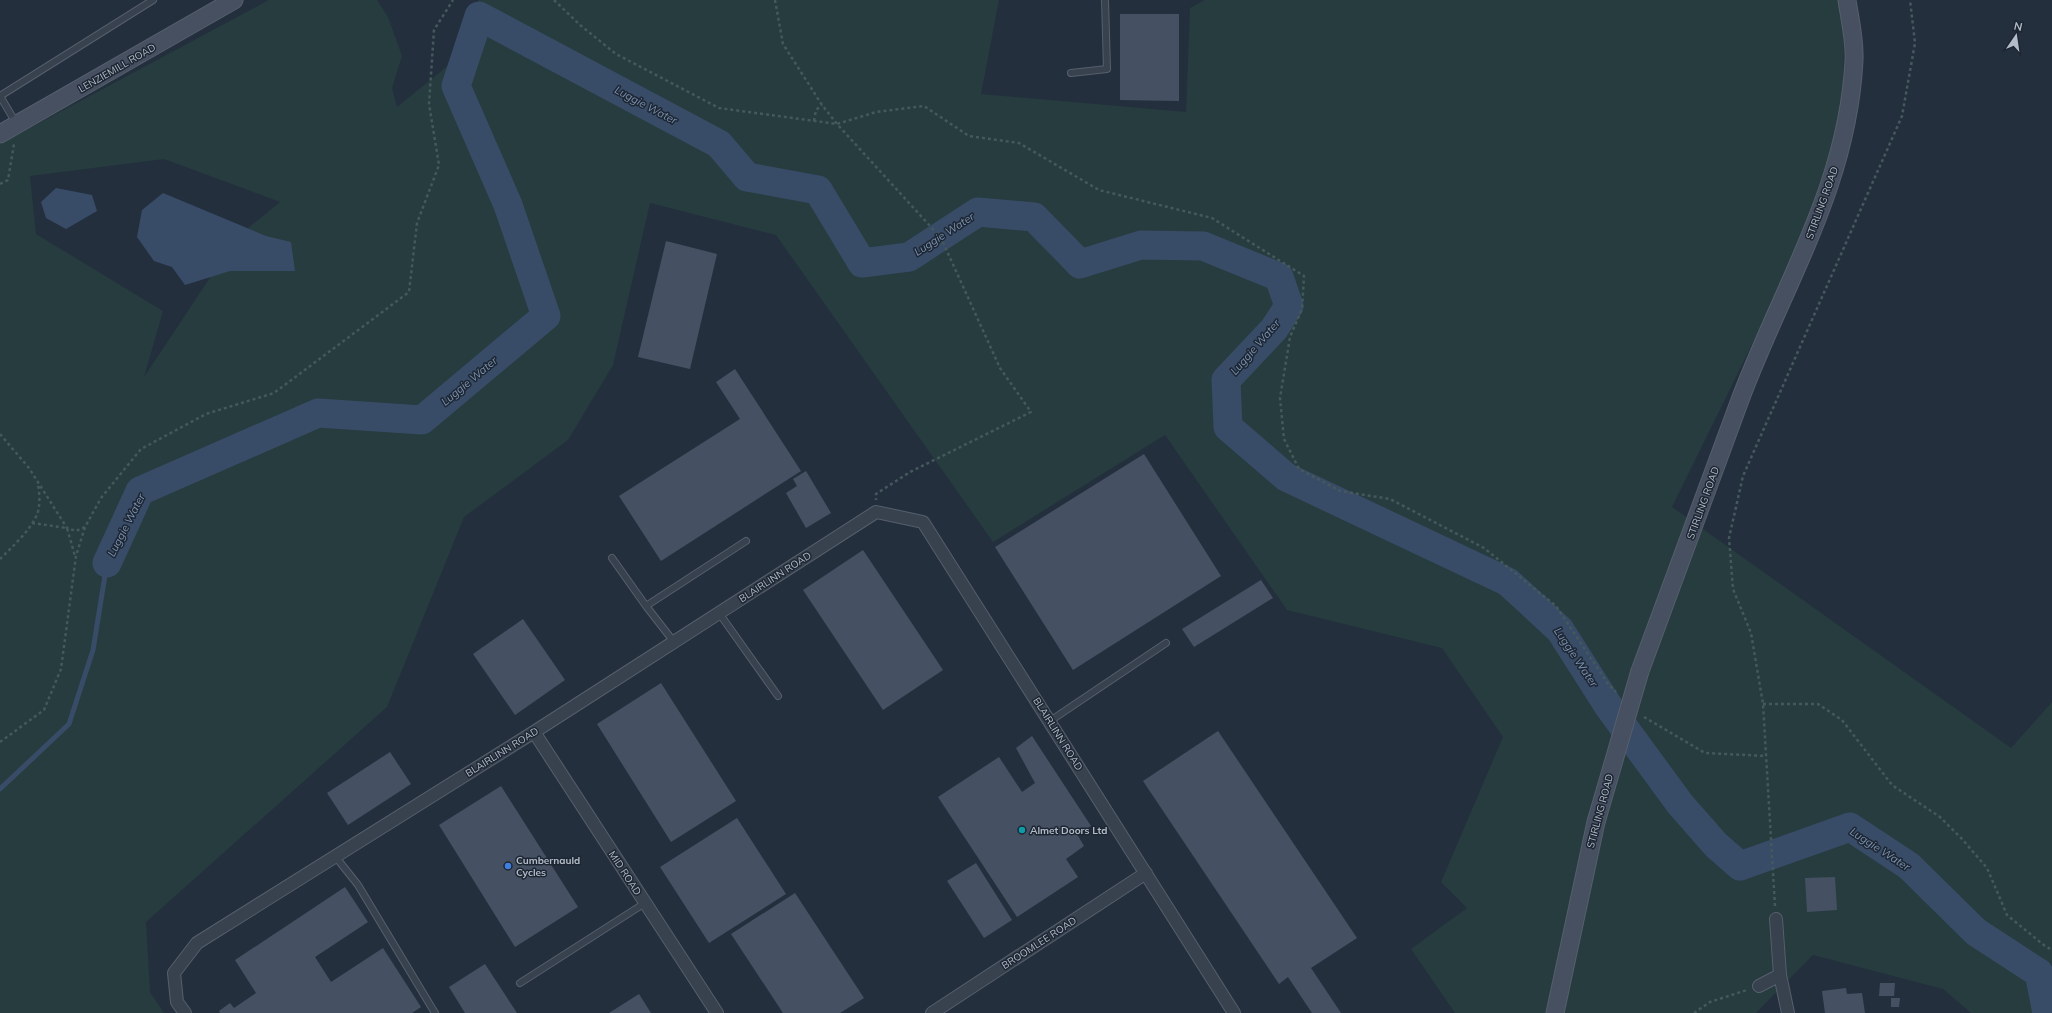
<svg xmlns="http://www.w3.org/2000/svg" width="2052" height="1013" font-family="Mulish,sans-serif">
  <style>
    .green { fill: #263c3f; fill-rule: evenodd }
    .water { fill: #394c67 }
    .lines { fill: none; stroke-linecap: round; stroke-linejoin: round }
    .stream { stroke: #394c67; stroke-width: 5 }
    .river { stroke: #394c67; stroke-width: 29 }
    .building { fill: #455162 }
    .lane-casing { stroke: #565f6c; stroke-width: 8 }
    .street-casing { stroke: #565f6c; stroke-width: 14 }
    .secondary-casing { stroke: #565f6c; stroke-width: 19 }
    .path { stroke: #44595c; stroke-width: 2.5; stroke-dasharray: 3 3; stroke-linecap: butt }
    .lane { stroke: #38414e; stroke-width: 6 }
    .street { stroke: #38414e; stroke-width: 12 }
    .secondary { stroke: #465061; stroke-width: 17 }
    .secondary-bridge-casing { stroke: #565f6c; stroke-width: 19; stroke-linecap: butt }
    .secondary-bridge { stroke: #465061; stroke-width: 17 }
    .culture-dot { fill: #0f9aa8; stroke: #1d2633; stroke-width: 1.5 }
    .shop-dot { fill: #3f7fe0; stroke: #1d2633; stroke-width: 1.5 }
    .labels { text-anchor: middle; dominant-baseline: central; stroke-width: 3; stroke-linejoin: round; paint-order: stroke }
    .street-label { font-size: 10px; fill: #b4bcc9; stroke: #1d2633 }
    .poi-label { font-size: 10px; font-weight: bold; fill: #b4bcc9; stroke: #1d2633; text-anchor: start }
    .water-label { font-size: 11px; font-style: italic; fill: #7c92b1; stroke: #1d2633 }
  </style>
  <rect width="100%" height="100%" fill="#242f3e"/>
  <!-- green -->
  <path class="green" d="M269 0H377L388 17 402 56 392 88 397 107 466 51 479 0H999L981 94 1186 112 1190 8 1205 0H1838L1844 26 1843 103 1832 167 1798 251 1672 507 2011 748 2052 702V1013H1971L1943 989 1813 955 1756 1013H1455L1411 949 1467 908 1441 882 1503 737 1442 648 1287 610 1165 435 993 542 776 235 650 203 613 365 568 440 464 517 387 707 146 922 150 992 164 1013H0V144ZM164 159 280 202 237 237 144 377 163 311 36 234 30 176Z"/>
  <!-- water -->
  <path class="water" d="M56 188 92 195 97 211 66 229 46 218 41 202Z
    M163 193 266 236 291 242 295 271H230L185 285 172 267 154 261 137 237 142 210Z"/>
  <g class="lines">
    <!-- stream -->
    <path class="stream" d="M0 789 69 724 93 650 107 563"/>
    <!-- river -->
    <path class="river" d="M107 563 140 491 318 413 422 420 546 316 508 205 456 86 479 16 719 144 747 177 818 190 862 263 909 257 978 212 1034 217 1080 264 1141 245 1203 246 1279 277 1289 306 1274 329 1226 380 1228 427 1286 477 1508 582 1560 630 1609 707 1680 804 1716 845 1740 866 1850 827 1909 866 1976 932 2039 973 2047 1013"/>
  </g>
  <!-- building -->
  <path class="building" d="M1120 14H1179V101L1120 100Z
    M666 241 717 254 690 369 638 357Z
    M735 369 801 471 661 561 619 496 740 419 716 382Z
    M1144 454 1221 576 1073 670 995 547Z
    M806 471 831 513 806 528 786 493 797 486 793 479Z
    M863 550 943 670 883 710 803 590Z
    M1261 580 1273 598 1194 647 1182 629Z
    M523 619 565 680 515 715 473 654Z
    M661 683 736 801 671 842 597 724Z
    M1218 731 1357 938 1311 968 1341 1013H1312L1288 977 1279 984 1143 781Z
    M1032 736 1091 826 1077 834 1084 846 1066 859 1078 877 1017 917 938 797 999 757 1022 792 1035 783 1016 748Z
    M390 752 411 784 348 825 327 793Z
    M501 786 578 907 515 947 439 825Z
    M737 818 786 894 709 943 660 867Z
    M976 863 1012 920 984 938 947 881Z
    M1835 877 1837 910 1807 912 1805 878Z
    M345 887 368 922 315 957 331 982 383 948 421 1007 412 1013H220L219 1011 230 1003 234 1008 256 993 235 960Z
    M795 893 864 998 840 1013H783L731 934Z
    M485 964 517 1013H465L449 987Z
    M1880 983H1895L1894 996H1879Z
    M1846 988 1847 994 1862 993 1865 1013H1825L1822 991Z
    M639 994 651 1013H609Z
    M1891 998H1900L1899 1007H1891Z"/>
  <g class="lines">
    <!-- lane casing -->
    <g class="lane-casing">
      <path id="lane" d="M1071 73 1107 69 1105 0
        M0 96 153 0
        M0 96 16 123
        M612 558 646 606 674 642
        M646 606 746 541
        M719 613 778 696
        M1050 721 1166 643
        M335 856 358 885 435 1013
        M520 983 645 903"/>
    </g>
    <!-- street casing -->
    <g class="street-casing">
      <path id="street" d="M534 732 717 1013
        M1776 919 1780 975 1788 1013
        M1759 986 1780 975
        M185 1013 177 1002 174 973 197 943 534 732 876 512 923 522 1234 1013
        M932 1013 1146 873"/>
    </g>
    <!-- secondary casing -->
    <g class="secondary-casing">
      <path id="secondary" d="M0 134 234 0
        M1640 671C1674 581 1706 490 1740 400 1783 285 1848 186 1854 60 1855 40 1850 20 1847 0
        M1555 1013 1596 822"/>
    </g>
    <!-- path -->
    <path class="path" d="M554 0 580 25 616 54 719 108 837 124 876 112 924 106 969 136 1019 143 1099 190 1212 218 1304 276 1302 309 1290 337 1280 398 1284 439 1299 469 1340 491 1390 499 1484 548 1556 606 1608 684 1616 692
      M775 0 783 44 822 105 837 124 941 238 1000 368 1031 412 910 472 876 494V500
      M814 121 816 110 822 105
      M0 184 8 180 14 144
      M0 434 29 468 67 528 76 531 85 527
      M32 523 67 528 75 556
      M0 559C12 547 38 524 39 506 40 499 39 491 38 484
      M1763 704H1818L1842 720 1892 785 1940 817 1962 839 1987 868 2007 915 2045 946 2052 950
      M1644 717 1705 753 1766 756
      M0 742 44 710 61 669 76 556 85 527 101 498 141 449 206 414 274 393 409 292 417 223 439 165 429 104 434 30 453 0
      M1775 906 1763 704 1751 633 1733 589 1729 538 1743 476 1902 116 1915 43 1910 0
      M1694 1013 1710 1002 1747 990"/>
    <!-- lane -->
    <use href="#lane" class="lane"/>
    <!-- street -->
    <use href="#street" class="street"/>
    <!-- secondary -->
    <use href="#secondary" class="secondary"/>
    <!-- secondary-bridge casing -->
    <g class="secondary-bridge-casing">
      <path id="secondary-bridge" d="M1596 822 1640 671"/>
    </g>
    <!-- secondary-bridge -->
    <use href="#secondary-bridge" class="secondary-bridge"/>
  </g>
  <!-- markers -->
  <circle class="culture-dot" cx="1022" cy="830" r="4"/>
  <circle class="shop-dot" cx="508" cy="866" r="4"/>
  <g class="labels">
    <!-- street labels -->
    <g class="street-label">
      <text transform="translate(117 68) rotate(-30)">LENZIEMILL ROAD</text>
      <text transform="translate(1822 203) rotate(-70)">STIRLING ROAD</text>
      <text transform="translate(1703 503) rotate(-70)">STIRLING ROAD</text>
      <text transform="translate(775 577) rotate(-33)">BLAIRLINN ROAD</text>
      <text transform="translate(1058 734) rotate(58)">BLAIRLINN ROAD</text>
      <text transform="translate(502 752) rotate(-32)">BLAIRLINN ROAD</text>
      <text transform="translate(1600 811) rotate(-75)">STIRLING ROAD</text>
      <text transform="translate(625 873) rotate(57)">MID ROAD</text>
      <text transform="translate(1039 943) rotate(-33)">BROOMLEE ROAD</text>
    </g>
    <!-- poi labels -->
    <g class="poi-label">
      <text x="1030" y="830">Almet Doors Ltd</text>
      <text x="516" y="860">Cumbernauld<tspan x="516" dy="12">Cycles</tspan></text>
    </g>
    <!-- water labels -->
    <g class="water-label">
      <text transform="translate(646 105) rotate(28)">Luggie Water</text>
      <text transform="translate(944 234) rotate(-33)">Luggie Water</text>
      <text transform="translate(1255 347) rotate(-49)">Luggie Water</text>
      <text transform="translate(469 381) rotate(-40)">Luggie Water</text>
      <text transform="translate(126 525) rotate(-63)">Luggie Water</text>
      <text transform="translate(1576 657) rotate(56)">Luggie Water</text>
      <text transform="translate(1880 849) rotate(33)">Luggie Water</text>
    </g>
  </g>
  <!-- north arrow -->
  <g transform="translate(2016 36) rotate(13)" stroke="#1d2633" stroke-width="3" paint-order="stroke">
  <path d="M0-3L7 15L0 10L-7 15Z" fill="#b4bcc9"/>
  <text y="-6" font-size="11" font-weight="bold" text-anchor="middle" fill="#b4bcc9">N</text>
  </g>
</svg>
